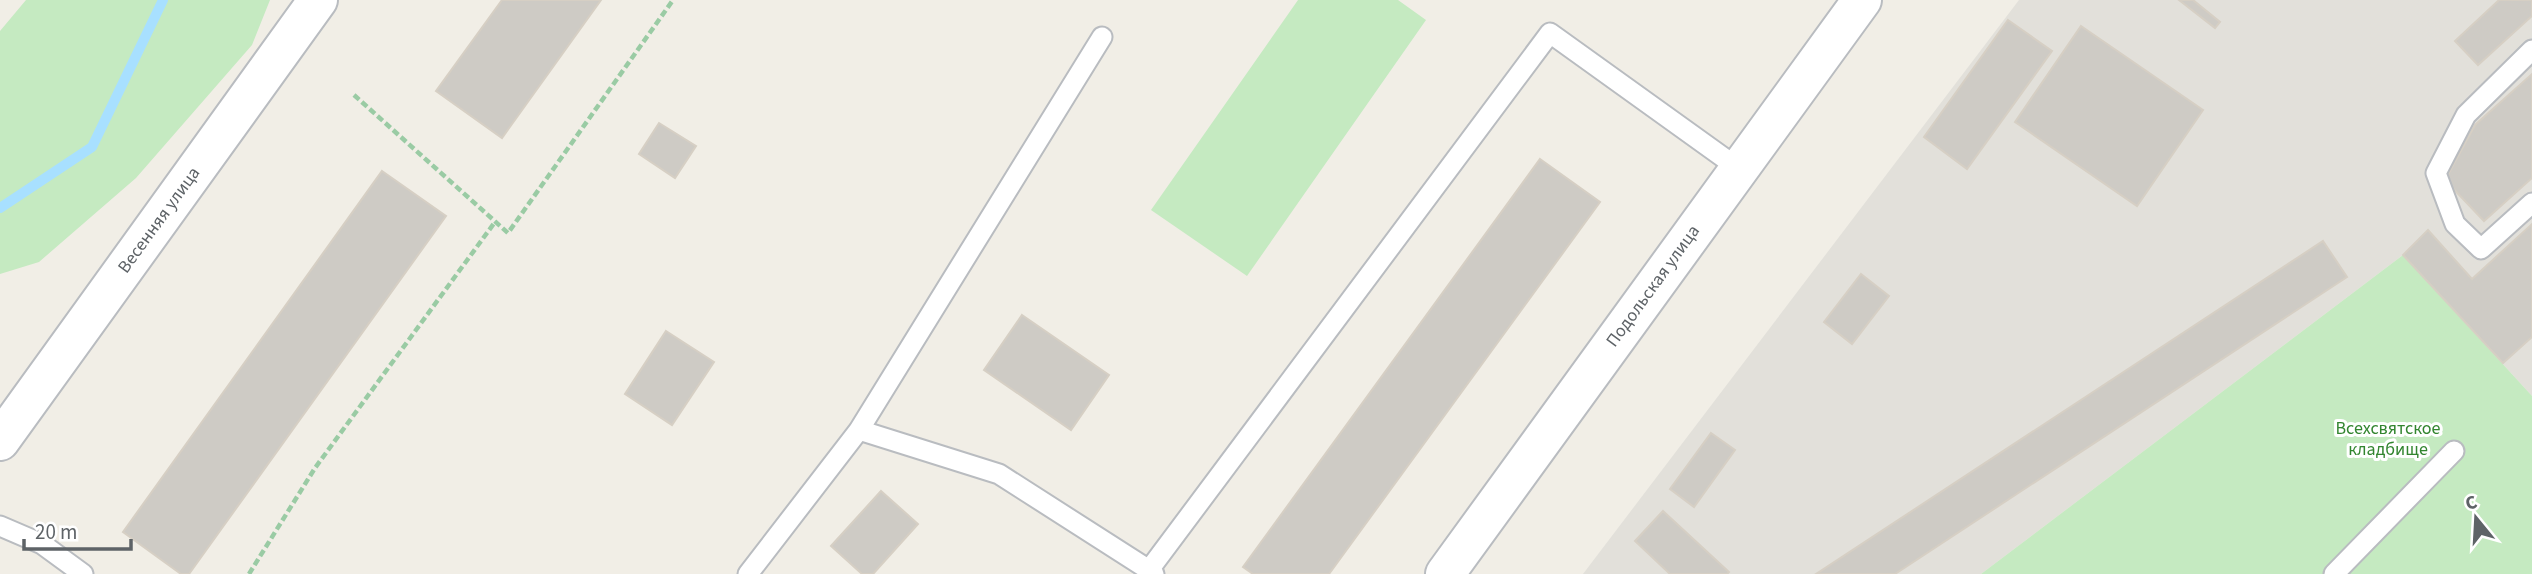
<svg xmlns="http://www.w3.org/2000/svg" width="2532" height="574" font-family="'Source Sans 3',sans-serif">
  <style>
    .industrial { fill: #e2e0da }
    .green { fill: #c5eac1 }
    .lines { fill: none; stroke-linecap: round; stroke-linejoin: round }
    .stream { stroke: #a8e0ff; stroke-width: 10 }
    .building { fill: #cecbc5; stroke: #d6cfc4; stroke-width: 2 }
    .service-casing { stroke: #b9bcc0; stroke-width: 23 }
    .tertiary-casing { stroke: #b9bcc0; stroke-width: 42 }
    .path { stroke: #9acba4; stroke-width: 4.5; stroke-dasharray: 7 3.5; stroke-linecap: butt }
    .service { stroke: #fff; stroke-width: 19 }
    .tertiary { stroke: #fff; stroke-width: 38 }
    .labels { text-anchor: middle; dominant-baseline: central; stroke-width: 6; stroke-linejoin: round; paint-order: stroke }
    .street-label { font-size: 18px; fill: #5e6367; stroke: #fff }
    .park-label { font-size: 18px; fill: #32852f; stroke: #fff }
  </style>
  <rect width="100%" height="100%" fill="#f1eee6"/>
  <!-- industrial -->
  <path class="industrial" d="M2019 0H2499L2456 41 2478 65 2532 16V396L2403 255 1981 574H1583Z"/>
  <!-- green -->
  <path class="green" d="M26 0H270L252 45 136 178 39 262 0 274V31Z
    M1298 0H1398L1426 20 1247 276 1151 210Z
    M2403 255 2532 396V574H1981Z"/>
  <g class="lines">
    <!-- stream -->
    <path class="stream" d="M0 208 92 147 163 0"/>
  </g>
  <!-- building -->
  <path class="building" d="M502 0H601L502 138 436 91Z
    M2179 0H2193L2220 22 2215 28Z
    M2499 0H2532V16L2478 65 2455 41Z
    M2008 20 2052 51 1967 169 1924 137Z
    M2081 26 2203 110 2137 206 2015 122Z
    M2532 74V178L2484 221 2445 180 2475 125Z
    M659 123 696 146 675 178 639 154Z
    M1540 159 1600 202 1329 574H1253L1243 567Z
    M382 171 446 216 189 574H181L123 532Z
    M2532 224V337L2503 363 2403 255 2428 230 2472 279Z
    M2323 241 2347 277 1895 574H1816Z
    M1861 274 1889 296 1852 344 1824 322Z
    M1022 315 1109 375 1071 430 984 370Z
    M666 331 714 362 672 425 625 394Z
    M1711 433 1735 450 1694 507 1670 489Z
    M881 491 918 524 873 574H862L831 546Z
    M1663 511 1729 572 1727 574H1670L1635 541Z"/>
  <g class="lines">
    <!-- service casing -->
    <g class="service-casing">
      <path id="service" d="M2532 50 2466 115 2436 173 2455 224 2481 249 2532 203
        M859 430 999 474 1149 570
        M0 526 42 544 83 574
        M748 574 859 430 1102 37
        M1154 574 1149 570 1550 33 1738 168
        M2334 574 2454 451"/>
    </g>
    <!-- tertiary casing -->
    <g class="tertiary-casing">
      <path id="tertiary" d="M0 441 318 0
        M1445 574 1862 0"/>
    </g>
    <!-- path -->
    <path class="path" d="M354 95 508 233 673 0
      M249 574 315 468 495 222"/>
    <!-- service -->
    <use href="#service" class="service"/>
    <!-- tertiary -->
    <use href="#tertiary" class="tertiary"/>
  </g>
  <g class="labels">
    <!-- street labels -->
    <g class="street-label">
      <text transform="translate(159 220) rotate(-54)">Весенняя улица</text>
      <text transform="translate(1653 286) rotate(-54)">Подольская улица</text>
    </g>
    <!-- park labels -->
    <g class="park-label">
      <text x="2388" y="428">Всехсвятское<tspan x="2388" dy="21">кладбище</tspan></text>
    </g>
  </g>
  <!-- north arrow -->
  <g transform="translate(2476 518) rotate(342)" stroke="#ffffff" stroke-width="5" paint-order="stroke">
  <path d="M0-5L12 26L0 18L-12 26Z" fill="#5e6367"/>
  <text y="-10" font-size="19" font-weight="bold" text-anchor="middle" fill="#5e6367">С</text>
  </g>
  <!-- scale -->
  <path d="M24 539v10h107v-10" fill="none" stroke="#5e6367" stroke-width="3.5"/>
  <text x="35" y="539" font-size="21" fill="#5e6367" stroke="#ffffff" stroke-width="5" paint-order="stroke">20 m</text>
</svg>
